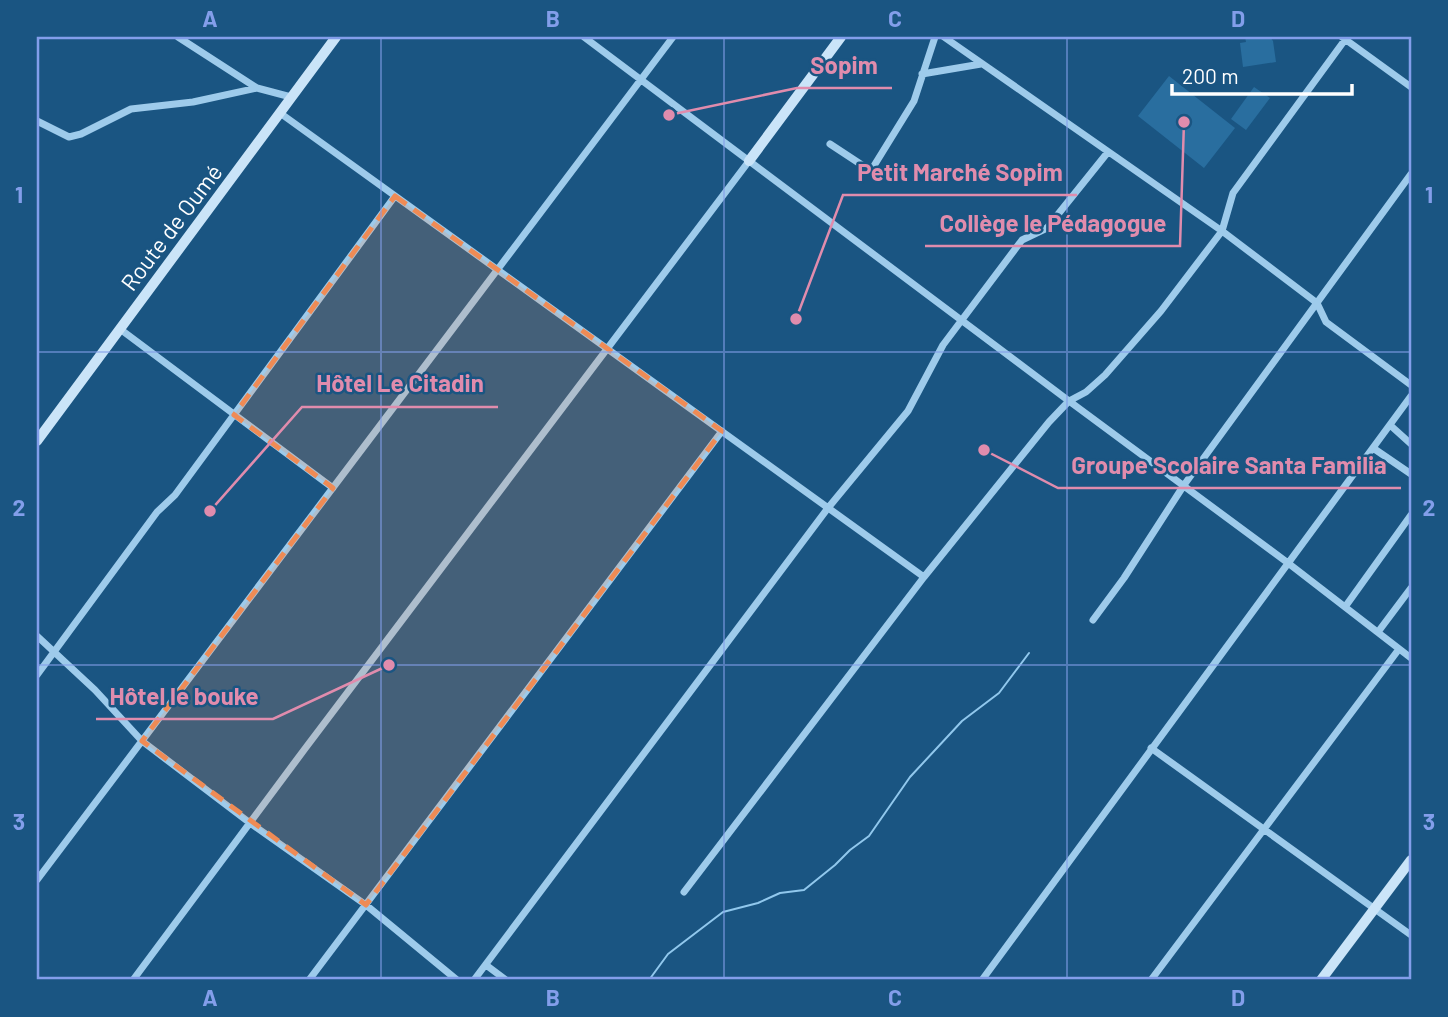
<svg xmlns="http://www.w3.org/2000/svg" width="1448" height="1017" font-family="Barlow,sans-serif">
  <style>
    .green { fill: #296e9f }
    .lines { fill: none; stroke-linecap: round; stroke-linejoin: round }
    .stream { stroke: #91c8ed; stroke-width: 2 }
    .street { stroke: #9ecbeb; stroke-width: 7 }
    .secondary { stroke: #cae4f8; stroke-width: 10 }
    .marked { fill: #ef8b55; fill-opacity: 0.2; stroke: #ef8b55; stroke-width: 5; stroke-dasharray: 14 9; stroke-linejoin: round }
    .grid { fill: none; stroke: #839eea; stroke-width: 2; stroke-opacity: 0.55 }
    .labels { text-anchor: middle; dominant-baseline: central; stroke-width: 5; stroke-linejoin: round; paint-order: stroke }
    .street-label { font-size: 23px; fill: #fff; stroke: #1a5582 }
    .leader { fill: none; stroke: #e08cad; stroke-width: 2.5 }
    .callout-dot { fill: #e08cad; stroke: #1a5582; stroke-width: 2.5 }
    .callout-label { font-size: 24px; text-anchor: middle; font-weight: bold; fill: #e08cad; stroke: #1a5582; stroke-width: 5; stroke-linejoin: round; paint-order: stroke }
    .neatline { fill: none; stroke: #839eea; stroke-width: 2.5 }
    .grid-label { font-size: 23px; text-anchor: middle; font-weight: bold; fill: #839eea }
  </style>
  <rect width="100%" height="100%" fill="#1a5582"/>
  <!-- green -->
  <path class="green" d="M1245 37H1270L1273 41 1276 62 1243 67 1240 43 1246 42Z
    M1169 76 1235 128 1204 168 1138 116Z
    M1254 87 1270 98 1246 130 1231 119Z"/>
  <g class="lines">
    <!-- stream -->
    <path class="stream" d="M649 980 668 954 723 912 758 903 780 893 804 890 835 865 850 850 869 836 910 777 962 721 999 693 1029 653"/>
    <!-- street -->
    <path class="street" d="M178 37 257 88 291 97
      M584 37 1069 401 1288 563 1411 658
      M944 37 1222 231 1317 303 1326 322 1411 385
      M1342 37 1411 87
      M922 74 981 64
      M280 113 924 577
      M37 121 69 137 81 134 131 109 193 102 257 88
      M830 144 868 169H872L914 101 935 37
      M120 329 333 488
      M1390 425 1411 444
      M1373 448 1411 474
      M1345 607 1411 515
      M1093 620 1124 578 1184 485 1411 174
      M1378 632 1411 588
      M37 636 95 690 142 741 250 823 366 905 457 980
      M37 675 157 512 175 495 395 196
      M1151 748 1411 935
      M37 880 673 37
      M684 892 924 577 1049 422 1069 401 1086 392 1105 375 1161 311 1222 231 1233 193 1347 37
      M486 965 506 980
      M133 980 304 750 749 161
      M309 980 722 431
      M474 980 828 508 908 411 943 345 1022 240 1047 228 1108 152
      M982 980 1411 396
      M1151 980 1399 649"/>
    <!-- secondary -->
    <path class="secondary" d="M749 161 841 37
      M37 441 336 37
      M1321 980 1411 860"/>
  </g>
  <!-- marked area -->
  <path class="marked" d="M395 196 722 431 366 905 142 741 333 488 234 415Z"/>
  <!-- grid -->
  <path class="grid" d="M381 37V980M724 37V980M1067 37V980M37 352H1411M37 665H1411"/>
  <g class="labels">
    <!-- street labels -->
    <g class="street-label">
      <text transform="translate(171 227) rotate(-53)">Route de Oumé</text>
    </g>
  </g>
  <!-- callouts -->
  <path class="leader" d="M669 115L797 88H892M796 319L843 195H1077M1184 122L1180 246H925M210 511L302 407H498M984 450L1058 488H1401M389 665L273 719H96"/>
  <g class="callout-dot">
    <circle cx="669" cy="115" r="7"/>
    <circle cx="796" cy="319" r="7"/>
    <circle cx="1184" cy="122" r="7"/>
    <circle cx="210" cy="511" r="7"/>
    <circle cx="984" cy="450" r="7"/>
    <circle cx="389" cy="665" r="7"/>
  </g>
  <g class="callout-label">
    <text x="844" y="74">Sopim</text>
    <text x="960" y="181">Petit Marché Sopim</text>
    <text x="1053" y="232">Collège le Pédagogue</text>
    <text x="400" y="392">Hôtel Le Citadin</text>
    <text x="1229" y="474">Groupe Scolaire Santa Familia</text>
    <text x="184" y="705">Hôtel le bouke</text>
  </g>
  <!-- border -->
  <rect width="1448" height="1017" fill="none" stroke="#1a5582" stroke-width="77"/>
  <!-- scale -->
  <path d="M1172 84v10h180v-10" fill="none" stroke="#ffffff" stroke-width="3.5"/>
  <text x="1182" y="84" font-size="21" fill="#ffffff" stroke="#1a5582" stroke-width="5" paint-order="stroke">200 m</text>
  <rect x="38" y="38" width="1372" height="940" class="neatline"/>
  <g class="grid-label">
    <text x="210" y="27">A</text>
    <text x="553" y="27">B</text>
    <text x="895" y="27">C</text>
    <text x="1238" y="27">D</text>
    <text x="19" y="203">1</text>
    <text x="1429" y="203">1</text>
    <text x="19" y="516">2</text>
    <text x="1429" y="516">2</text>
    <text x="19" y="830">3</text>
    <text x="1429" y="830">3</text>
    <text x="210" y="1006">A</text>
    <text x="553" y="1006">B</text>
    <text x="895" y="1006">C</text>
    <text x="1238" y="1006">D</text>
  </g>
</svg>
